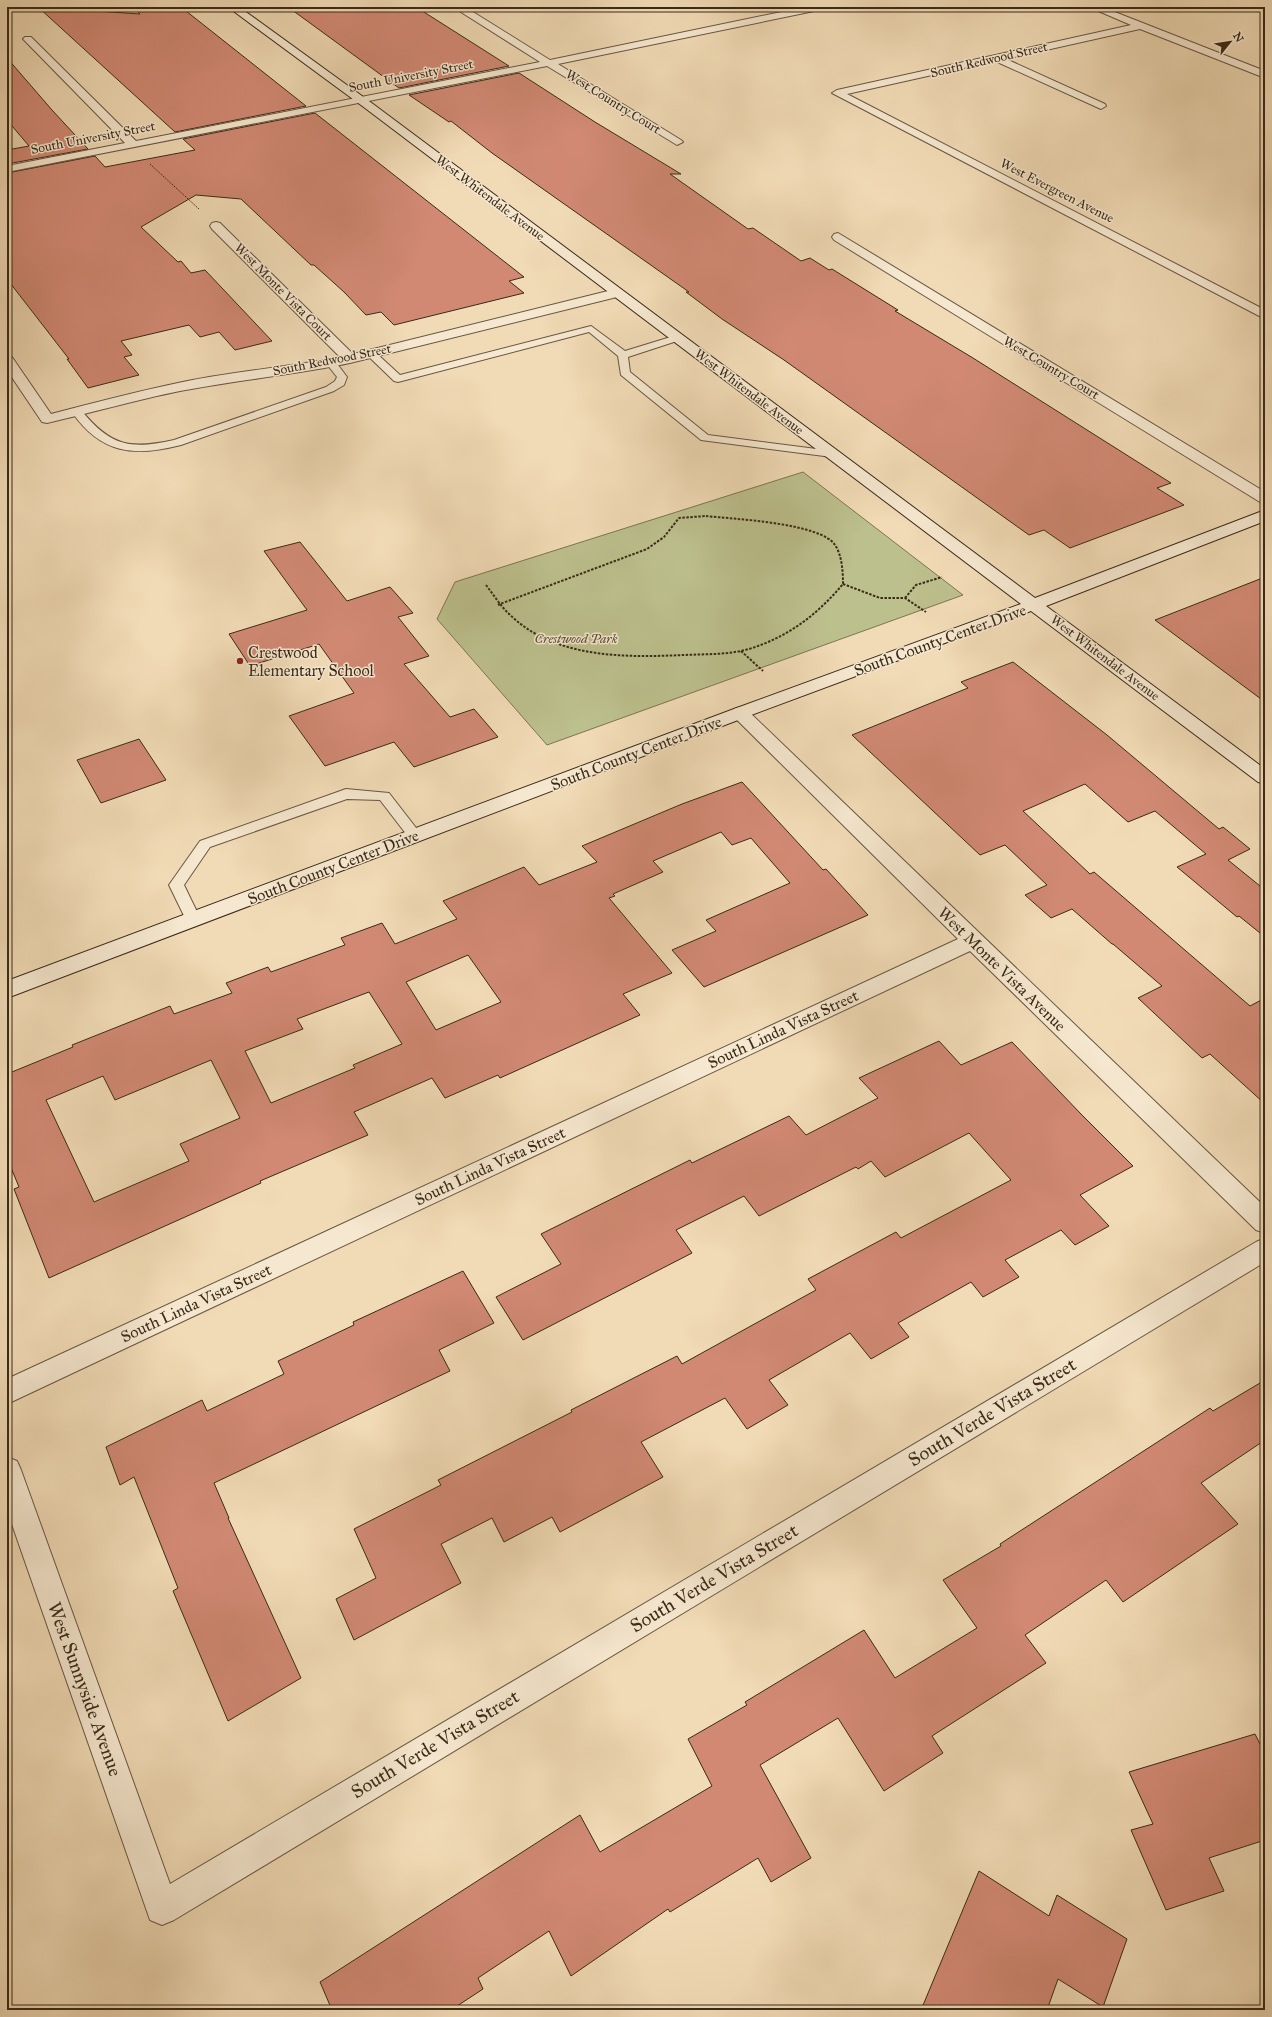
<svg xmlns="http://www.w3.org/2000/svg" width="1272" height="2017" font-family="'IM FELL Great Primer',serif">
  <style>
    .green { fill: #bcc08d; stroke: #7b7552 }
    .building { fill: #d18974; stroke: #3a2a18; fill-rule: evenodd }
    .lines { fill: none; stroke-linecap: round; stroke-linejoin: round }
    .lane-casing { stroke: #685640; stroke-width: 2 }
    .street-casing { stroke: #685640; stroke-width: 2 }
    .secondary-casing { stroke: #3a2a18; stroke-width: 2 }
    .path-far1 { stroke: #3a2a18; stroke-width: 1; stroke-dasharray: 1.5 1; stroke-linecap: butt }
    .path { stroke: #3a2a18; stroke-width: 2; stroke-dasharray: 2.5 1.5; stroke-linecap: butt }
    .lane { fill: #f6e8d0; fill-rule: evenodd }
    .street { fill: #f6e8d0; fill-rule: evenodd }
    .secondary { fill: #f6e8d0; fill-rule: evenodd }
    .poi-dot { fill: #8f2418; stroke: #f6e8d0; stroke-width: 1.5 }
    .labels { text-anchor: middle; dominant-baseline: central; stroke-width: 3; stroke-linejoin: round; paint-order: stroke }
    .far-street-label { font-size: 13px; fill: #3a2a18; stroke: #f6e8d0 }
    .far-park-label { font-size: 13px; font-style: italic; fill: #5a5035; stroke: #f6e8d0 }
    .street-label { font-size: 16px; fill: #3a2a18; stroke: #f6e8d0 }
    .poi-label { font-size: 16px; fill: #3a2a18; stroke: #f6e8d0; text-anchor: start }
    .near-street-label { font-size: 19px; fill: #3a2a18; stroke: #f6e8d0 }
  </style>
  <rect width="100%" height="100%" fill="#f1dbb6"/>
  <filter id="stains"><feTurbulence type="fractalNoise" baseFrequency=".005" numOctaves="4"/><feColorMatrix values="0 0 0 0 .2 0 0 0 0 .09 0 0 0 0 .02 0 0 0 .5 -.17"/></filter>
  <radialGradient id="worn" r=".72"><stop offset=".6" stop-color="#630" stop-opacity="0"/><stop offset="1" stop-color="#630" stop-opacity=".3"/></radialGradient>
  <!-- green -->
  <path class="green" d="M803 472 963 595 547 745 437 619 455 582Z"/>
  <!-- building -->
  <path class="building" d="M38 7 140 14 133 7H181L306 106 175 132Z
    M288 7H416L509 66 399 88Z
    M7 58 52 110 88 149 7 164V150L29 146 7 120Z
    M519 73 595 122 681 174H670L748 229 753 228 801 261 810 258 829 270 832 269 898 310 895 311 973 358 1171 483 1157 488 1184 505 1070 548 1044 530 1029 535 784 360 722 319 686 292H689L492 153 451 121 449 122 409 95Z
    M315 113 524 277 509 281 524 293 394 325 381 312 366 315 344 292 314 265H311L241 199 196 195 141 227 178 262 181 261 191 273 205 270 272 341 235 350 219 332 200 337 189 325 121 341 132 355 124 357 139 375 88 388 67 359H69L7 279V173L95 156 105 167 195 150 183 139Z
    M300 542 347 601 390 587 413 613 398 617 429 656 404 664 450 717 474 709 498 737 414 767 394 742 325 766 289 716 354 693 319 644 250 666 229 634 307 610 264 551Z
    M1265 577V702L1155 620Z
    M1013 662 1107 735 1219 829 1223 827 1250 849 1228 860 1265 890V937L1239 916 1237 917 1177 867 1206 854 1155 811 1128 822 1085 784 1023 811 1090 874 1094 872 1250 1006 1265 998V1104L1210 1054 1202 1058 1138 998 1162 986 1113 944H1112L1072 909 1051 918 1025 895 1047 885 1005 845 980 855 852 735 968 688 961 682Z
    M139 739 166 780 101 803 77 760Z
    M742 782 823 870 826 869 868 915 704 987 672 950 716 931 706 920 790 883 751 838 732 845 721 832 653 861 663 872 613 894 615 896 609 898 672 973 623 994 640 1015 500 1078 498 1075 445 1098 432 1078 354 1112 368 1135 260 1181 261 1183 49 1278 14 1189 19 1187 7 1158V1074L73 1047 72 1045 170 1006 174 1014 232 993 226 983 268 967 271 972 345 945 341 938 382 923 395 944 457 919 443 901 524 867 539 885 597 862 582 846 682 804ZM468 955 501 1002 436 1030 406 982ZM369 992 402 1044 353 1065 355 1068 271 1103 245 1051 303 1029 297 1019ZM211 1060 240 1118 180 1144 189 1161 94 1202 46 1100 103 1076 115 1100Z
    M939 1041 961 1065 1012 1042 1081 1114 1133 1166 1080 1195 1109 1226 1075 1245 1061 1230 1005 1260 1019 1277 983 1297 971 1282 898 1323 909 1337 871 1359 850 1333 769 1380 788 1405 747 1429 725 1398 641 1442 663 1477 560 1532 552 1517 504 1542 492 1518 441 1544 461 1583 354 1640 336 1599 376 1578 354 1529 441 1485 438 1480 572 1412 571 1410 677 1356 682 1364 816 1290 808 1279 896 1232 901 1238 1011 1180 969 1133 885 1177 871 1161 858 1169 856 1167 759 1216 744 1196 676 1230 692 1253 523 1340 496 1297 561 1264 541 1234 690 1160 692 1163 789 1116 806 1135 878 1098 859 1078Z
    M463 1271 494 1323 439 1350 450 1371 214 1483 229 1518H228L301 1678 228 1721 173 1591 178 1588 134 1477 120 1485 106 1447 202 1400 207 1411 284 1374 278 1361 354 1325 353 1322Z
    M1265 1380V1440L1201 1483 1238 1524 1123 1602 1106 1580 1025 1635 1046 1663 932 1736 943 1753 884 1791 838 1718 760 1765 811 1858 771 1882 758 1858 670 1912 668 1909 571 1976 549 1931 478 1978 483 1989 451 2010H332L320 1982 580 1815 600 1852 712 1786 688 1739 747 1705 745 1702 864 1630 895 1678 977 1628 943 1580 1001 1546 1000 1544 1210 1408 1213 1411Z
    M1255 1734 1265 1754V1840L1209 1858 1224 1891 1166 1910 1131 1830 1153 1824 1129 1772Z
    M979 1871 1049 1916 1057 1895 1127 1939 1103 2007 1058 1979 1047 2010H921Z"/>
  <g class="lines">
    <!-- lane casing -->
    <g class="lane-casing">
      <path id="lane" d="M591 326 625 351 674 336H680L682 338 680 340 628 357 630 372 708 435 832 451 837 454 832 457 701 440 621 375 618 356 589 332 398 382 394 381 366 354 371 351 375 352 400 375Z
        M331 360 335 361 347 377 344 385 334 391 181 445C134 457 101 454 72 412L73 410H81C110 446 130 450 174 440L326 387 335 381 337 377 326 363Z
        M346 789 389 793 420 833 422 836 420 839 415 841 410 839 380 800 347 799 210 847 184 885 201 920 198 924 193 925 188 924 169 885 200 841Z"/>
    </g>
    <!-- street casing -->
    <g class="street-casing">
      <path id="street" d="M453 7H465L550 60 805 7H824L819 10 558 64 681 140 683 142 677 145 547 66 7 172V166L125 143 25 41 23 39 25 37H31L136 141 540 62Z
        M1089 7H1102L1265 71V78L1140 29 1006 59 1105 104 1106 106 1101 109 995 61 847 94 1265 310V319L832 93 837 90 1131 25Z
        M216 222 220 223 353 354 616 289 622 293 621 296 350 363C293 375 236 380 180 391 135 400 91 413 47 423L42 422 7 370V356L12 357 51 414C93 403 135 392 178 383 231 371 286 368 340 357L212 229 210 226 212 223Z
        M838 233 1265 492V504L1260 502 834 240 832 237 834 234Z
        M740 707 746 709 1265 1207V1233L1256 1230 970 951 7 1404V1379L958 939 734 717 731 713 734 709Z
        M1265 1238V1262L174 1920 162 1925 150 1920 7 1510V1457L17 1461 21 1470 170 1884 1256 1242Z"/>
    </g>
    <!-- secondary casing -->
    <g class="secondary-casing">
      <path id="secondary" d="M228 7H239L373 104 1035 598 1265 510V521L1046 606 1265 769V784L1258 782 1031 611 746 717 7 998V981L734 709 1021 604 365 108Z"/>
    </g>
    <!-- path-far1 -->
    <path class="path-far1" d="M7 8 19 7
      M7 19 13 24
      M150 164 199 209"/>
    <!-- path -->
    <path class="path" d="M706 516C733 519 821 523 835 545 842 555 843 572 843 584 817 615 788 637 749 649 728 655 705 654 683 655 619 658 544 658 500 604L647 549 664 537 679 518Z
      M843 584 880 598H905L926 612
      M486 585 500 604
      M905 598 916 585 942 577
      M498 605 500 604
      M741 651 763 671"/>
    <!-- lane -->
    <use href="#lane" class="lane"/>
    <!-- street -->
    <use href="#street" class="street"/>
    <!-- secondary -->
    <use href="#secondary" class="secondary"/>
  </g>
  <!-- markers -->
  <circle class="poi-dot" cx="240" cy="661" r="4"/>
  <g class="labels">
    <!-- far-street labels -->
    <g class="far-street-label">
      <text transform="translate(989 60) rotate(-13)">South Redwood Street</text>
      <text transform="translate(411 76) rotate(-11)">South University Street</text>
      <text transform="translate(613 102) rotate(32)">West Country Court</text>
      <text transform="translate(93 138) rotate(-11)">South University Street</text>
      <text transform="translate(1057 191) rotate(27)">West Evergreen Avenue</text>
      <text transform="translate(490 198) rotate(37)">West Whitendale Avenue</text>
      <text transform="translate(283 292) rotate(45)">West Monte Vista Court</text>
      <text transform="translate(332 360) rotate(-11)">South Redwood Street</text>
      <text transform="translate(1051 368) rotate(31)">West Country Court</text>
      <text transform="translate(749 392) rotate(37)">West Whitendale Avenue</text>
      <text transform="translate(1105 658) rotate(37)">West Whitendale Avenue</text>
    </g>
    <!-- far-park labels -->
    <g class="far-park-label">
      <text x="576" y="639">Crestwood Park</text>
    </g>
    <!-- street labels -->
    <g class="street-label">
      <text transform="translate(940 640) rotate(-20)">South County Center Drive</text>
      <text transform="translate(636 753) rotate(-21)">South County Center Drive</text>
      <text transform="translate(333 867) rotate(-21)">South County Center Drive</text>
      <text transform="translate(1002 969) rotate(44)">West Monte Vista Avenue</text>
      <text transform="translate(783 1029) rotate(-25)">South Linda Vista Street</text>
      <text transform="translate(490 1166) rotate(-25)">South Linda Vista Street</text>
      <text transform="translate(196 1303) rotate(-25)">South Linda Vista Street</text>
    </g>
    <!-- poi labels -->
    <g class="poi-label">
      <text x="248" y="652">Crestwood<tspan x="248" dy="18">Elementary School</tspan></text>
    </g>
    <!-- near-street labels -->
    <g class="near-street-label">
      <text transform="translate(992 1412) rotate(-31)">South Verde Vista Street</text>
      <text transform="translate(714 1578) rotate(-31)">South Verde Vista Street</text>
      <text transform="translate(85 1689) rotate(70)">West Sunnyside Avenue</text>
      <text transform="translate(435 1744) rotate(-31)">South Verde Vista Street</text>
    </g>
  </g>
  <!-- margin -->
  <rect width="1272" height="2017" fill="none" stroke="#f1dbb6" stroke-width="24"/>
  <rect x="8" y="8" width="1256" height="2001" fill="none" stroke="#3a2a18" stroke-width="2"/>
  <rect x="12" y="12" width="1248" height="1993" fill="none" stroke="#3a2a18"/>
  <!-- north arrow -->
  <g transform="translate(1230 42) rotate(60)" stroke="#f6e8d0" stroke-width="3" paint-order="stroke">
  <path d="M0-3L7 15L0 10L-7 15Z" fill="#3a2a18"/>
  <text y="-6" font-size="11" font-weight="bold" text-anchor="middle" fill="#3a2a18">N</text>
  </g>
  <rect width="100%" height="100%" filter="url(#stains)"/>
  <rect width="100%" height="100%" fill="url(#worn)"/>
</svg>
